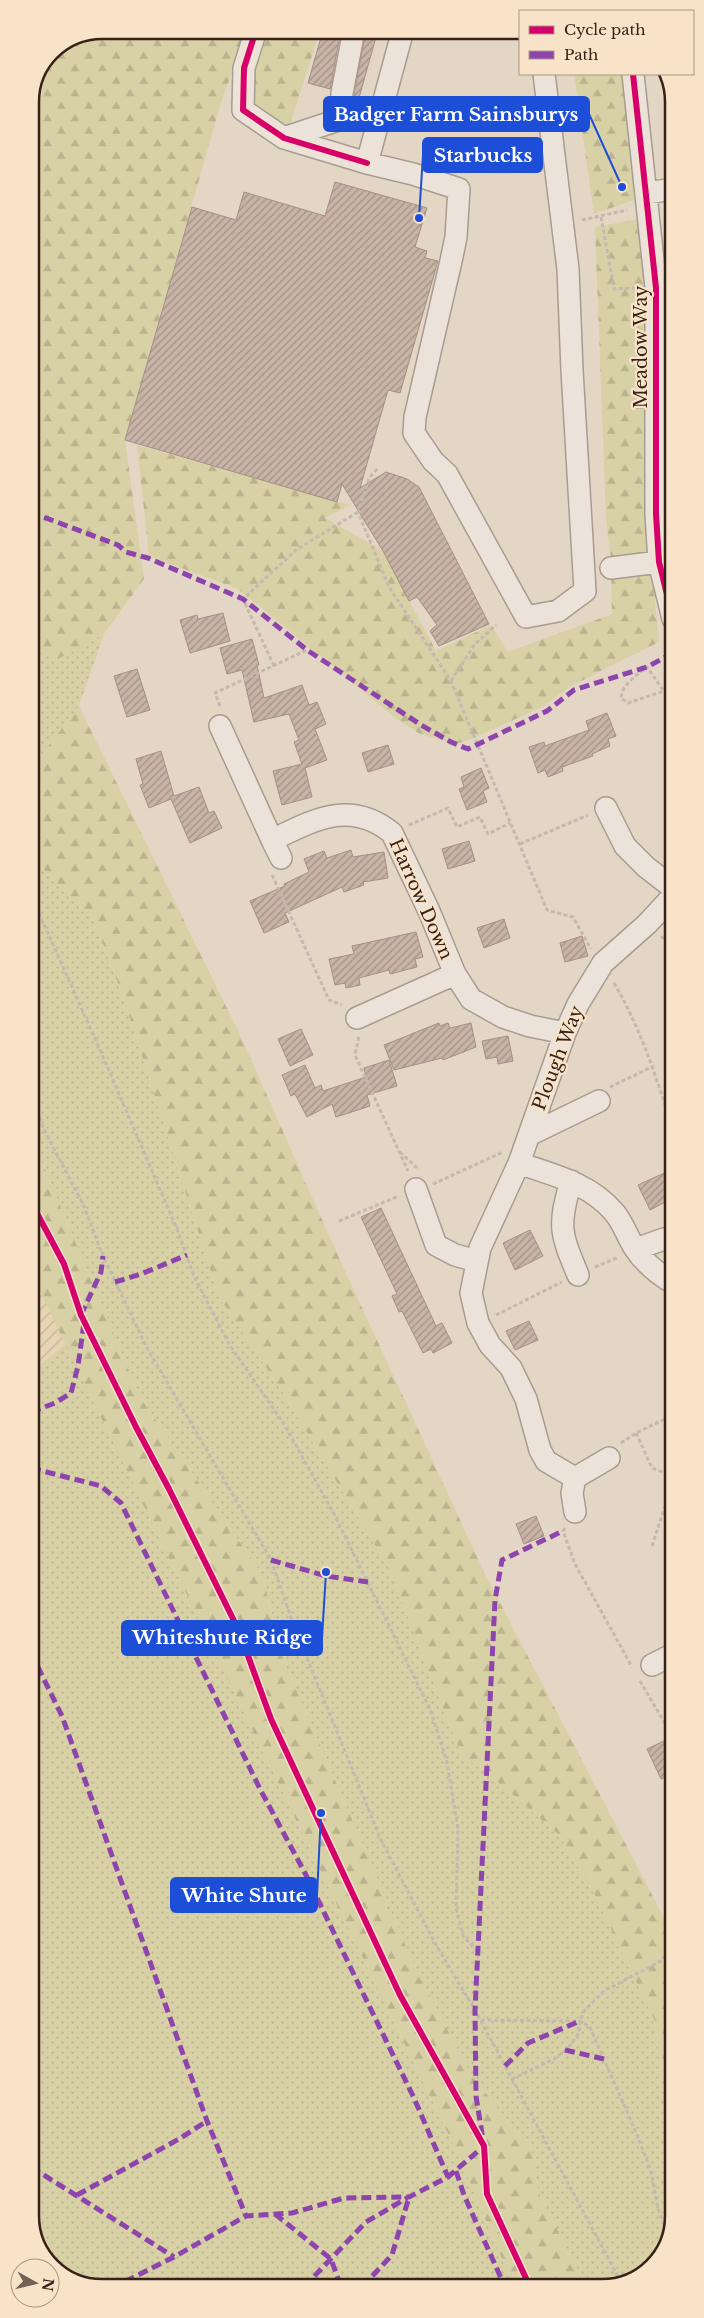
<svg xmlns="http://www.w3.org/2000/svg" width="704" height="2318" font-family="'Libre Baskerville',serif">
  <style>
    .farmland { fill: url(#farmland-furrows) }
    .grass { fill: url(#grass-dots) }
    .forest { fill: url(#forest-firs) }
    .building { fill: url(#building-hatch); stroke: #a39185 }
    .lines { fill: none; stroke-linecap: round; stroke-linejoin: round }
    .minor-casing { stroke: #a89b90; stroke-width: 24 }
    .path { stroke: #c3b9b0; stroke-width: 3; stroke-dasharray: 4 2.5; stroke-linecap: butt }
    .minor { stroke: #ebe3d9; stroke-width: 21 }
    .quiet { stroke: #8e44ad; stroke-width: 5; stroke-dasharray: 10 5; stroke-linecap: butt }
    .cycleway-casing { stroke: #f8e3c8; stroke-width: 9 }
    .cycleway { stroke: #d6006c; stroke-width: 6 }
    .labels { text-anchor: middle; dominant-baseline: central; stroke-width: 4.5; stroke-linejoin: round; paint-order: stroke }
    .street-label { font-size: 18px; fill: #362219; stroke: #f8e3c8 }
    .rim { fill: none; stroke: #362219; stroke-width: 2.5 }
    .leader { fill: none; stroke: #1d4ed8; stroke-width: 2 }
    .callout-dot { fill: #1d4ed8; stroke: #f8e3c8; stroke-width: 2 }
    .callout { fill: #1d4ed8; stroke: #1d4ed8; stroke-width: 2 }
    .callout-label { font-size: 19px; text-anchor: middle; font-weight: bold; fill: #fff }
  </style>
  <defs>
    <pattern id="farmland-furrows" width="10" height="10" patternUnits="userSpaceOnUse" patternTransform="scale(1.25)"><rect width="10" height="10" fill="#e6d4b3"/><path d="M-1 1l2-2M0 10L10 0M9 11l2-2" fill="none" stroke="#c6b699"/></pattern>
    <pattern id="grass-dots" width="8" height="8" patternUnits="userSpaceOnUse" patternTransform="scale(1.25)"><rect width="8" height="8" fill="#d8d1a6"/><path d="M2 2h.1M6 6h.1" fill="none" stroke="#bab38e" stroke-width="1.8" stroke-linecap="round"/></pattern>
    <pattern id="forest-firs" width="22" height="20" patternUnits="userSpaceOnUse" patternTransform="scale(1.25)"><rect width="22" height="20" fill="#d8d1a6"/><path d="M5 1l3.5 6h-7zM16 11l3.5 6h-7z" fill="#bab38e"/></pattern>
    <pattern id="building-hatch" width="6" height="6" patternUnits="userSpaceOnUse" patternTransform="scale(1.25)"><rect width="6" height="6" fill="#c8b3a6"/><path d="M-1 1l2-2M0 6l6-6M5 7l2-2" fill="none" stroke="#a39186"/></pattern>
  </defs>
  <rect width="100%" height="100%" fill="#e4d6c5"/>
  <!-- farmland -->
  <path class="farmland" d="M31 1273 66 1344 31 1373Z"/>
  <!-- grass -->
  <path class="grass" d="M104 634 79 706 33 766 30 795V646L56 660Z
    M31 856 95 922 124 1000 219 1297 280 1388 389 1568 461 1754 504 1787 559 1835 595 1895 655 2021 674 2174V2217L656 2263 617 2287H586L538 2191 532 2152 470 2073 416 1970 282 1656 263 1576 140 1397 31 1136Z
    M66 1344 457 2152 514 2287 96 2288 55 2270 31 2231V1373Z"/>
  <!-- forest -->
  <path class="forest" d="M101 30H247L220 106 125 440 144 579 104 634 56 660 30 646V536L41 509 30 505V101L51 51Z
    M264 30H320L290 125 251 110V65Z
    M574 74H625L635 153 634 200 594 214Z
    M643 218 651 368 650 555 611 561 606 519 595 227Z
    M137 445 350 505 325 518 383 551 436 651 491 625 508 652 612 614 611 573 652 568 659 642 571 686 544 706 474 738 456 744 420 734 398 720 238 589 149 556Z
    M79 706 242 1039 335 1249 485 1574 674 1937V2174L655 2021 595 1895 559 1835 504 1787 461 1754 389 1568 280 1388 219 1297 124 1000 95 922 31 856 30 795 33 766Z
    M31 1136 140 1397 263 1576 282 1656 416 1970 470 2073 532 2152 538 2191 586 2287H514L457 2152 31 1273Z"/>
  <!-- building -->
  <path class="building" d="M323 30H341L330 89 308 83Z
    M366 30H378L359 98 354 96V94Z
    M335 182 427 208 415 247 427 251 425 258 438 261 400 393 388 390 360 488 386 472 407 479 419 487 489 624 439 646 430 631 437 625 417 597 409 601 383 551 342 484 337 502 125 440 192 207 236 220 244 192 325 216Z
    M223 613 230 641 190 653 180 620 197 615 198 619Z
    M252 639 259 665H257L264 698 302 685 309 705 317 702 326 724 315 729 327 760 305 768 312 797 282 805 273 771 302 764 294 742 299 740 289 714 254 722 242 670 227 674 220 648Z
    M137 669 150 710 127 717 114 676Z
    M607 713 616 736 608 739 610 746 592 754 593 756 562 767 563 771 548 777 545 770 538 773 529 747 544 742 545 746 589 730 586 721Z
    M388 745 394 764 368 772 362 753Z
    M161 751 174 796 199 787 209 813 214 811 222 828 190 843 171 799 149 808 140 785 143 784 136 759Z
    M481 768 489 788 483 791 487 802 467 810 459 789 464 787 461 777Z
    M469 841 475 861 448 869 442 849Z
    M351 850 353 857 384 852 388 878 363 882 364 885 344 892 342 887 285 913 289 922 264 933 250 901 285 886 284 884 309 872 304 859 324 851 327 858Z
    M504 919 510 938 484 948 477 928Z
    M416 932 423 957 415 959 417 967 390 974 389 970 359 978 360 985 346 988 345 983 335 985 329 959 354 954 352 946Z
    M582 936 588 956 565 962 560 943Z
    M439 1023 440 1026 448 1023 450 1028 471 1023 476 1047 443 1060 442 1058 394 1070 384 1045Z
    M301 1029 313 1055 290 1066 278 1039Z
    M508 1036 513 1061 498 1064 497 1057 486 1059 482 1041Z
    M389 1060 397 1086 367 1095 370 1106 336 1117 332 1104 307 1117 295 1094 291 1096 282 1075 305 1065 315 1088 321 1085 323 1091 366 1077 364 1068Z
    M673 1169V1198L650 1210 638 1185Z
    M381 1208 436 1326 442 1323 452 1343 433 1353 431 1349 423 1353 402 1311 399 1312 392 1296 397 1294 361 1217Z
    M530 1230 543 1256 515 1270 503 1243Z
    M529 1321 538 1340 515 1350 506 1331Z
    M536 1516 544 1536 524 1544 516 1524Z
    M666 1740 674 1756V1773L661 1779 647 1749Z"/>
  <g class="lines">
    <!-- minor casing -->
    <g class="minor-casing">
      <path id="minor" d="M256 30 244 68 243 110 284 138 367 163
        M403 30 367 163 413 174 459 189 456 237 451 261 415 417 414 433 433 461 447 474 526 617 558 611 585 591 572 370 568 269 544 74
        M633 74 656 288V514L659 562 673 619
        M284 138 341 119 342 93 354 30
        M647 193 673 189
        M611 568 659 562
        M220 726 272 840C314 820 350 799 392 833L429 911 455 974 471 999 503 1017 530 1026 565 1033
        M606 808 625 846 646 867 673 888
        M272 840 281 858
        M357 1018 455 974
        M529 1135 599 1101
        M519 1163C552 1175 589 1183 613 1211 622 1220 627 1236 634 1247 644 1263 658 1274 673 1283
        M571 1181C558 1226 560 1232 578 1275
        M416 1189 436 1245 455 1255 477 1261
        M636 1249 664 1239
        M575 1478 546 1461 540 1450 526 1399 511 1368 490 1345 478 1323 471 1293 480 1248 519 1163 565 1033 578 1004 603 963 647 924 673 896
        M575 1512 572 1493 575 1478 609 1458
        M652 1665 674 1654"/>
    </g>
    <!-- path -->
    <path class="path" d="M601 217 614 289 637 288
      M582 220 627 210
      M377 469 369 478 358 512 389 587 451 681 547 910 573 917 591 949
      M274 666 243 599 296 550 358 512
      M451 681 475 644 496 625
      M663 690 647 667C637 675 622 684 621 698L628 703 673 688
      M220 706 215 693 307 650
      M409 825 448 808 457 827 480 817 488 834 510 823
      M520 844 588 815
      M272 875 329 1000 342 1005
      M31 895 108 1068 179 1234 194 1276 229 1344 284 1424 334 1514 430 1709 447 1762 458 1829 456 1908 463 1936 478 1952
      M661 936 673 947
      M614 983C641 1029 657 1079 673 1130
      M359 1037 355 1055 408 1171
      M610 1087 654 1066
      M31 1093 44 1130 83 1204 103 1256 147 1348 271 1560 294 1626 381 1840 436 1945 475 2010 622 2284
      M400 1152 419 1170
      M433 1184 503 1152
      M339 1221 399 1196
      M595 1267 619 1257
      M496 1315 562 1282
      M636 1433 652 1468 673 1476
      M621 1443 636 1433 673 1415
      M565 1528 563 1531 575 1564 632 1667
      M652 1546 674 1479
      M640 1681 674 1739
      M481 2020 580 2021 590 2027C610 2075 633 2121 650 2169 657 2191 654 2212 669 2231
      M512 2079 554 2059 568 2048 579 2033 580 2021 584 2011 604 1991 674 1954"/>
    <!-- minor -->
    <use href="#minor" class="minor"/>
    <!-- quiet -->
    <path class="quiet" d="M30 512 118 545 126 552 148 558 243 599 307 650 421 725 451 742 468 749 547 711 574 690 647 667 673 653
      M115 1282 141 1274 187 1255
      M81 1315 101 1272 103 1256
      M31 1412 55 1403 71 1393 78 1366 84 1323
      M31 1468 101 1486 121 1503 260 1789 306 1875 358 1983 414 2098 448 2177
      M271 1560 326 1576 368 1582
      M31 1653 62 1716 207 2121 246 2216
      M565 2050 604 2059
      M505 2066 528 2043 580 2021
      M31 2167 174 2257
      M456 2171 464 2195 505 2287
      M77 2195 179 2139 207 2121
      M275 2214 331 2259 341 2287
      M304 2287 366 2222 407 2198
      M362 2287 392 2255 409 2197
      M96 2288 122 2283 174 2257 246 2216 292 2213 344 2198 409 2197 448 2177 484 2146 476 2096 475 2010 495 1600 502 1560 563 1531"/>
    <!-- cycleway casing -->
    <g class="cycleway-casing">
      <path id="cycleway" d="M256 30 244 68 243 110 284 138 367 163
        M633 74 656 288V514L659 562 673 619
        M31 1202 64 1264 81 1315 136 1427 169 1489 239 1631 271 1719 400 1995 484 2146 487 2194 530 2287"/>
    </g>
    <!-- cycleway -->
    <use href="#cycleway" class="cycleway"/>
  </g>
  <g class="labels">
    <!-- street labels -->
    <g class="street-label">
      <text transform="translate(641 347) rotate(-90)">Meadow Way</text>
      <text transform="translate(421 899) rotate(66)">Harrow Down</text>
      <text transform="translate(558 1058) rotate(-69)">Plough Way</text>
    </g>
  </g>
  <!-- crop -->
  <path d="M0 0H704V2318H0ZM102 39H602A63 63 0 0 1 665 102V2216A63 63 0 0 1 602 2279H102A63 63 0 0 1 39 2216V102A63 63 0 0 1 102 39Z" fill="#f8e3c8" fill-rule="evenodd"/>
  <path class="rim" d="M102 39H602A63 63 0 0 1 665 102V2216A63 63 0 0 1 602 2279H102A63 63 0 0 1 39 2216V102A63 63 0 0 1 102 39Z"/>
  <!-- callouts -->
  <path class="leader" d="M622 187L589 114M419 218L423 155M326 1572L322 1638M321 1813L317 1895"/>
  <g class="callout-dot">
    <circle cx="622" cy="187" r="5"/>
    <circle cx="419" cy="218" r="5"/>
    <circle cx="326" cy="1572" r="5"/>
    <circle cx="321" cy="1813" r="5"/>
  </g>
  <g class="callout">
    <rect x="324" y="97" width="265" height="34" rx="5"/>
    <rect x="423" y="138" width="119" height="34" rx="5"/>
    <rect x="122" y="1621" width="200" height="34" rx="5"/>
    <rect x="171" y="1878" width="146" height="34" rx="5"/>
  </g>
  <g class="callout-label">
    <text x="456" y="121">Badger Farm Sainsburys</text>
    <text x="483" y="162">Starbucks</text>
    <text x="222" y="1644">Whiteshute Ridge</text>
    <text x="244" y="1902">White Shute</text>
  </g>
  <!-- legend -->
  <rect x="519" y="10" width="175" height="65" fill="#f8e3c8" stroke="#aa9682"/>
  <rect x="529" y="26" width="25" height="8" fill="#d6006c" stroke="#aa9682"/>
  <text x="564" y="35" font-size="15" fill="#362219">Cycle path</text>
  <rect x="529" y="51" width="25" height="8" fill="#8e44ad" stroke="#aa9682"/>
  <text x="564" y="60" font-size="15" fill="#362219">Path</text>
  <!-- north arrow -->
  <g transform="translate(35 2283) rotate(98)"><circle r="24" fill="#f8e3c8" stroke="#aa9682"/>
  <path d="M0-4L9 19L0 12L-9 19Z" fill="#736155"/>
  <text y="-8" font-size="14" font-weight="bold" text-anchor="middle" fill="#362219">N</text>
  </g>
</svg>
